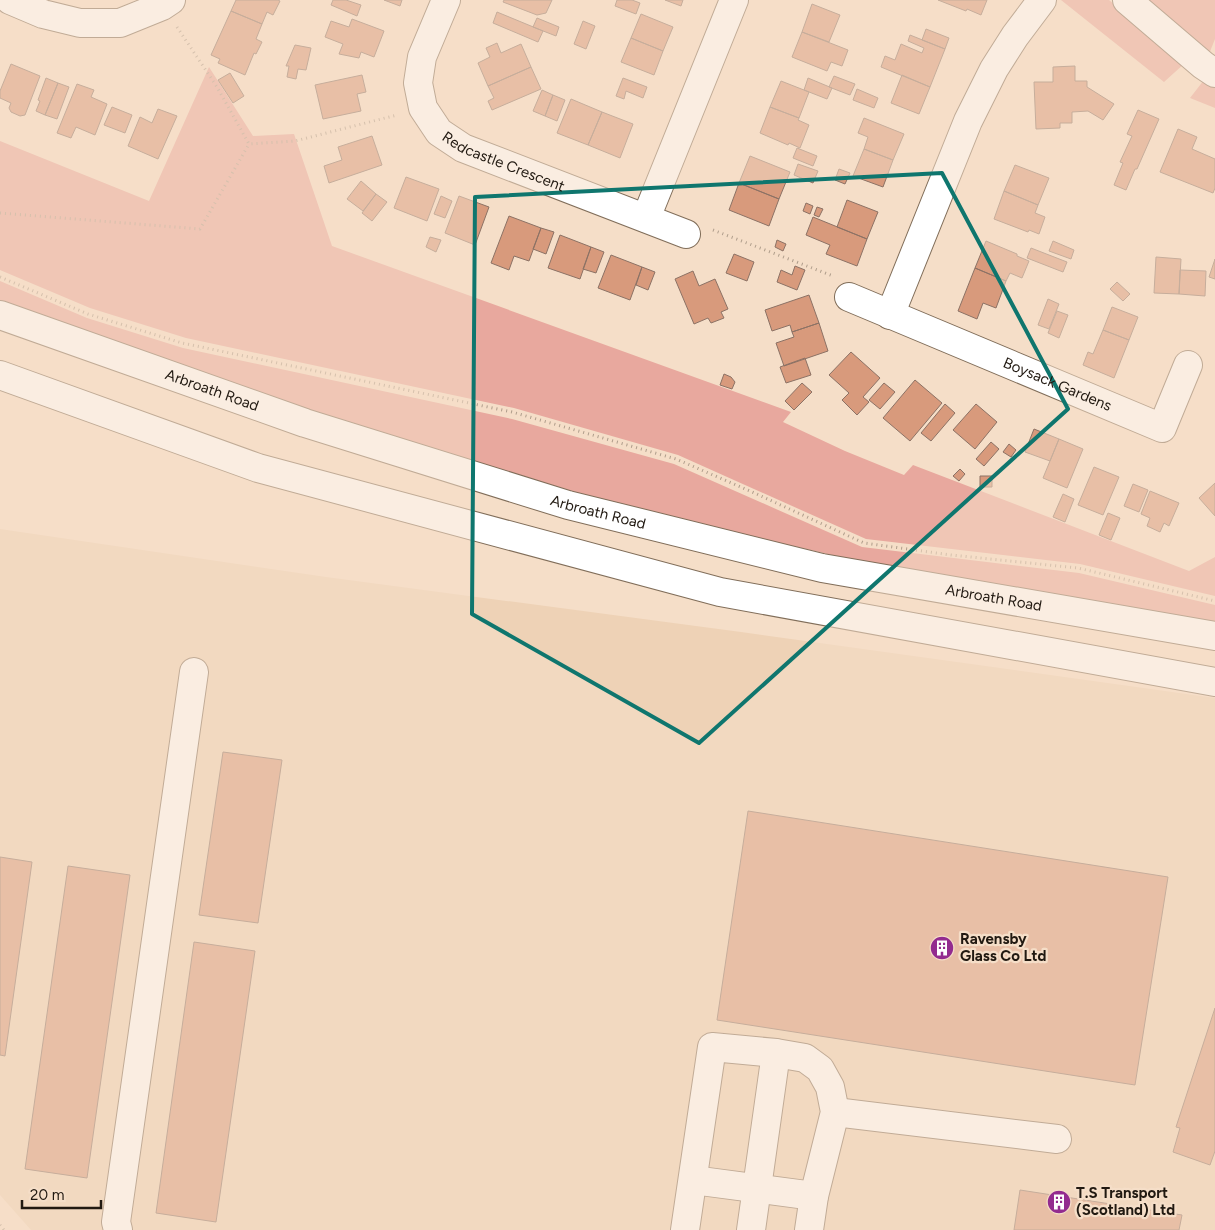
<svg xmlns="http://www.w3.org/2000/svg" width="1215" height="1230" font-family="Figtree,sans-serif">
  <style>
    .built { fill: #eed2b6 }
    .green { fill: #e8a89e }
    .building { fill: #d89a7c; stroke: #8c7265 }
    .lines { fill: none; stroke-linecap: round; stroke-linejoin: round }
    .minor-casing { stroke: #816e5a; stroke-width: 30 }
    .major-casing { stroke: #816e5a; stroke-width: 30 }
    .path { stroke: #af9d8b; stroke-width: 3; stroke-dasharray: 1 4; stroke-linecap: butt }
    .minor { stroke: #fff; stroke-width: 28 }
    .major { stroke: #fff; stroke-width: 28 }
    .marked { fill: none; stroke: #0f766e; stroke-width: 4; stroke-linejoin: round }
    .labels { text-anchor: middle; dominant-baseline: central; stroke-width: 4.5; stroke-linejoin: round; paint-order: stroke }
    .street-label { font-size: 15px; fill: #211911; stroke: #f5dec8 }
    .poi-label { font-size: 15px; font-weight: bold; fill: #211911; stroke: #f5dec8; text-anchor: start }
  </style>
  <rect width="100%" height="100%" fill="#f5dec8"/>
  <!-- built -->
  <path class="built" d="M0 529 326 577 741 632 1215 698V1230H31L0 1195Z"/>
  <!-- green -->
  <path class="green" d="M1061 0H1109L1185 63 1164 82Z
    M1145 0H1215V39L1209 54Z
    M209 67 253 136 294 134 332 246 791 412 783 422 845 451 904 475 913 465 1189 571 1215 557V596L1080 564 866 539 678 455 514 408 186 338 90 308 0 270V141L149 201Z
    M1204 80 1215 88V108L1190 98Z
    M0 281 87 318 183 348 512 419 674 464 862 547 1079 573 1215 605V622L858 561 572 495 307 417 0 308Z"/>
  <!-- building -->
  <path class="building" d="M236 0H278L280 1 273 15 267 12 262 24 231 11Z
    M333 0H346L361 5 357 16 331 5Z
    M384 0H402L400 6Z
    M504 0H552L546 13 537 15 503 2Z
    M617 0H632L640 3 636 14 615 6Z
    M665 0H683L681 6Z
    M938 0H987L981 15 967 9 966 11Z
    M812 4 840 15 829 42 802 32Z
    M231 11 262 24 256 39 262 42 256 54 254 53 245 75 218 63 220 59 211 55Z
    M497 12 543 31 538 42 493 23Z
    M641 14 673 27 663 51 631 38Z
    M537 18 559 27 556 36 533 27Z
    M352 19 384 31 374 57 361 52 359 58 339 54 343 44 325 37 331 21 349 27Z
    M583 21 595 26 586 49 574 44Z
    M926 29 949 38 945 49 922 40Z
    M802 32 848 50 842 66 831 62 827 71 792 57Z
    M910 35 945 49 930 87 881 67 885 56 895 60 901 44 922 53 924 48 908 41Z
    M631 38 663 51 654 75 621 62Z
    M497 43 501 53 521 44 531 67 488 86 478 63 490 57 486 48Z
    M295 45 311 48 306 70 298 69 296 79 287 77 289 66H286Z
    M11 64 40 76 25 115 20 116 11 112 9 108 11 103 0 98V91Z
    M1075 66V81H1087V87L1114 104 1103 120 1088 111 1072 112V123H1060V128L1036 129 1034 82H1053V67Z
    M531 67 541 89 492 110 488 101 494 98 488 86Z
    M230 73 244 96 233 103 218 80Z
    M362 75 366 92 357 94 361 111 323 119 315 85Z
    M902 75 930 87 919 114 891 103Z
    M834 76 855 84 850 95 829 87Z
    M46 78 58 83 45 115 36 111 40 101 38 100Z
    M623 78 647 87 643 98 626 91 624 99 616 96Z
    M808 78 832 88 827 99 804 90Z
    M781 81 809 92 799 118 770 107Z
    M58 83 69 87 57 119 45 115Z
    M77 84 94 90 91 97 107 104 95 135 76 127 71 138 57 133Z
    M857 89 878 98 874 108 853 100Z
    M542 90 553 95 545 116 533 111Z
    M553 95 565 100 557 121 545 116Z
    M571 99 602 112 588 145 557 133Z
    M112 107 132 115 125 133 104 125Z
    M770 107 799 118 798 120 809 125 800 148 789 143 788 145 760 133Z
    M158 109 177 116 158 159 128 146 140 117 152 123Z
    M1138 110 1159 119 1137 169H1135L1126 190 1114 185 1123 163 1120 162 1132 136 1127 134Z
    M602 112 633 124 620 158 588 145Z
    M864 118 904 134 893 160 864 149 868 137 858 133Z
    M1178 129 1197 137 1192 149 1215 159V188L1213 193 1160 172Z
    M372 136 382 165 329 183 324 166 342 160 338 147Z
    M797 148 817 156 813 166 793 158Z
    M864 149 893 160 883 187 853 176Z
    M750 156 790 172 779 199 739 183Z
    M798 164 818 171 813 183 794 175Z
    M1015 165 1049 178 1038 205 1004 191Z
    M839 169 850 173 845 184 835 180Z
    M406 177 439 189 427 221 394 208Z
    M361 181 376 194 363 211 347 199Z
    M739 183 779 199 769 226 729 210Z
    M1004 191 1038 205 1035 213 1045 217 1039 234 1029 230 1028 232 994 219Z
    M376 194 387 202 372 221 362 213Z
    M441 196 452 201 445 218 434 214Z
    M459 196 489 207 475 245 445 233Z
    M847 200 878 212 867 239 837 227Z
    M806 203 813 206 810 214 803 211Z
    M817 207 823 209 819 217 814 215Z
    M509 216 541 228 529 261 514 256 509 270 491 263Z
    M813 217 867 239 857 266 826 254 830 245 806 235Z
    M541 228 554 232 546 254 533 249Z
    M560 235 591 247 580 279 548 268Z
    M430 237 441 240 436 252 426 247Z
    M777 240 786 244 783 251 775 247Z
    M986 241 1017 254V256L1029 261 1022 278 1010 273 1006 281 975 268Z
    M1053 241 1074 250 1071 259 1049 251Z
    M591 247 604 252 596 273 583 269Z
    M1031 248 1067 262 1063 272 1027 258Z
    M734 254 754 262 747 281 726 273Z
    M611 255 642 267 630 300 598 288Z
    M1156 257 1181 259 1179 294 1154 293Z
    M1215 259V279L1209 277Z
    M795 266 805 270 797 290 777 282 781 270 792 275Z
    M642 267 655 272 648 290 636 285Z
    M975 268 1006 281 996 308 983 303 977 319 958 311Z
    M1180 270 1206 271 1205 296 1179 294Z
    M693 271 699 286 715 279 728 309 721 312 724 318 711 323 708 318 694 324 675 279Z
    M1117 282 1130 294 1123 301 1110 289Z
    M809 295 819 323 792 332 790 325 772 331 765 310Z
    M1048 299 1059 304 1049 329 1038 325Z
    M1112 307 1138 317 1129 340 1103 330Z
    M1057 311 1068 315 1059 338 1048 333Z
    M819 323 828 351 784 366 776 343 794 337 792 332Z
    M1103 330 1129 340 1114 378 1083 365 1088 352 1093 354Z
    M851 352 880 378 863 397 869 402 857 415 842 400 849 393 829 375Z
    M805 358 811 375 786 383 780 367Z
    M724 374 731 377 735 382 732 389 720 385Z
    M915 380 942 403 910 441 883 418Z
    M802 383 812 392 794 410 785 401Z
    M884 383 895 392 880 409 869 400Z
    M945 404 955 413 931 441 921 433Z
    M976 404 997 422 975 449 953 430Z
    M1034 429 1059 439 1050 461 1025 452Z
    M1059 439 1083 449 1067 488 1043 478Z
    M991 442 999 449 984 466 976 459Z
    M1009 444 1016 450 1011 457 1003 452Z
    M1094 467 1119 477 1103 515 1078 505Z
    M960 469 965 474 959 481 953 476Z
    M980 476H992V487H980Z
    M1215 483V516L1199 498Z
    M1133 484 1148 490 1139 512 1124 506Z
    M1150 491 1179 503 1169 526 1164 523 1160 532 1147 526 1150 518 1141 514Z
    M1063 494 1074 499 1065 522 1053 517Z
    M1108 513 1120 518 1111 540 1099 535Z
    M223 752 282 760 258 923 199 915Z
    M748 811 1168 877 1135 1085 717 1020Z
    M0 857 32 862 5 1056 0 1055Z
    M68 866 130 875 87 1178 25 1169Z
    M194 942 255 951 216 1222 156 1213Z
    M1215 1008V1151L1210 1165 1173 1152 1180 1128 1176 1127Z
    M1020 1190 1182 1215 1179 1230H1014Z"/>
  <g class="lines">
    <!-- minor casing -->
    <g class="minor-casing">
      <g id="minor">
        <path d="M10 0 43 14 80 23H120L162 6 171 0"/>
        <path id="s1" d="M446 0 422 57 418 83 423 108 439 132 463 148 686 234"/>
        <path d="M1127 0 1203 65 1215 73"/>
        <path d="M646 218 734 0"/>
        <path id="s2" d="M849 297 1162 428 1188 365"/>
        <path d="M890 315 968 121 994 69 1015 36 1042 0"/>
        <path d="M835 1112 1057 1139"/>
        <path d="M693 1180 814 1196"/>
        <path d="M118 1230 116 1222 194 672"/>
        <path d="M685 1230 712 1047 776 1053 805 1058 820 1069 830 1087 835 1112 814 1196 809 1230"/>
        <path d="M751 1230 776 1053"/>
      </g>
    </g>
    <!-- major casing -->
    <g class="major-casing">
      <g id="major">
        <path id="s3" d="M0 315 305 423 568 505 822 568 1215 636"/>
        <path d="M0 375 258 468 720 592 1215 682"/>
      </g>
    </g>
    <!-- path -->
    <path class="path" d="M177 27 217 87 249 144 295 141 397 115
      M0 213 200 229 249 144
      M713 230 833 276
      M0 277 88 314 182 343 512 412 676 459 750 491 864 543 951 555 1078 568 1215 601
      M0 1225 4 1230"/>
    <!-- minor -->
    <use href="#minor" class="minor"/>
    <!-- major -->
    <use href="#major" class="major"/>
  </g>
  <!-- marked area -->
  <path d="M0 0H1215V1230H0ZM942 173 1068 409 699 743 472 614 475 197Z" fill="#f5dec8" fill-opacity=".55" fill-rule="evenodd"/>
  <path class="marked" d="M942 173 1068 409 699 743 472 614 475 197Z"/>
  <!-- icons -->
  <defs>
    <g id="building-disc" transform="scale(1.25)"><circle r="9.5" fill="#932b8f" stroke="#f5dec8"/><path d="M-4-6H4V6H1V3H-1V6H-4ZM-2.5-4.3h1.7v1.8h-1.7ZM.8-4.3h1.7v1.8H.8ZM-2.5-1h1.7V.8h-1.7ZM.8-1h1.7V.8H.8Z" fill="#fff"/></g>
  </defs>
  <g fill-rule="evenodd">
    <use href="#building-disc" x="942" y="948"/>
    <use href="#building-disc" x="1059" y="1202"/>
  </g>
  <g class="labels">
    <!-- street labels -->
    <g class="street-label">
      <text stroke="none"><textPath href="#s1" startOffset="214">Redcastle Crescent</textPath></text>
      <text stroke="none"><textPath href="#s2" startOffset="226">Boysack Gardens</textPath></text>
      <text stroke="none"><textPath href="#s3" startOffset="225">Arbroath Road</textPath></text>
      <text stroke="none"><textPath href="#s3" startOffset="630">Arbroath Road</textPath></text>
      <text stroke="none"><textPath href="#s3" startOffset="1035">Arbroath Road</textPath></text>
    </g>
    <!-- poi labels -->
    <g class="poi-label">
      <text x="960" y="939">Ravensby<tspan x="960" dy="17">Glass Co Ltd</tspan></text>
      <text x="1076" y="1193">T.S Transport<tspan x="1076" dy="17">(Scotland) Ltd</tspan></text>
    </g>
  </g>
  <!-- scale -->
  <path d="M22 1200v8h79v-8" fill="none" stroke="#211911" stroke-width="2.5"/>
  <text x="30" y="1200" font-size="15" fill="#211911" stroke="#f5dec8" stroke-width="4" paint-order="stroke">20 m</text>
</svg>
